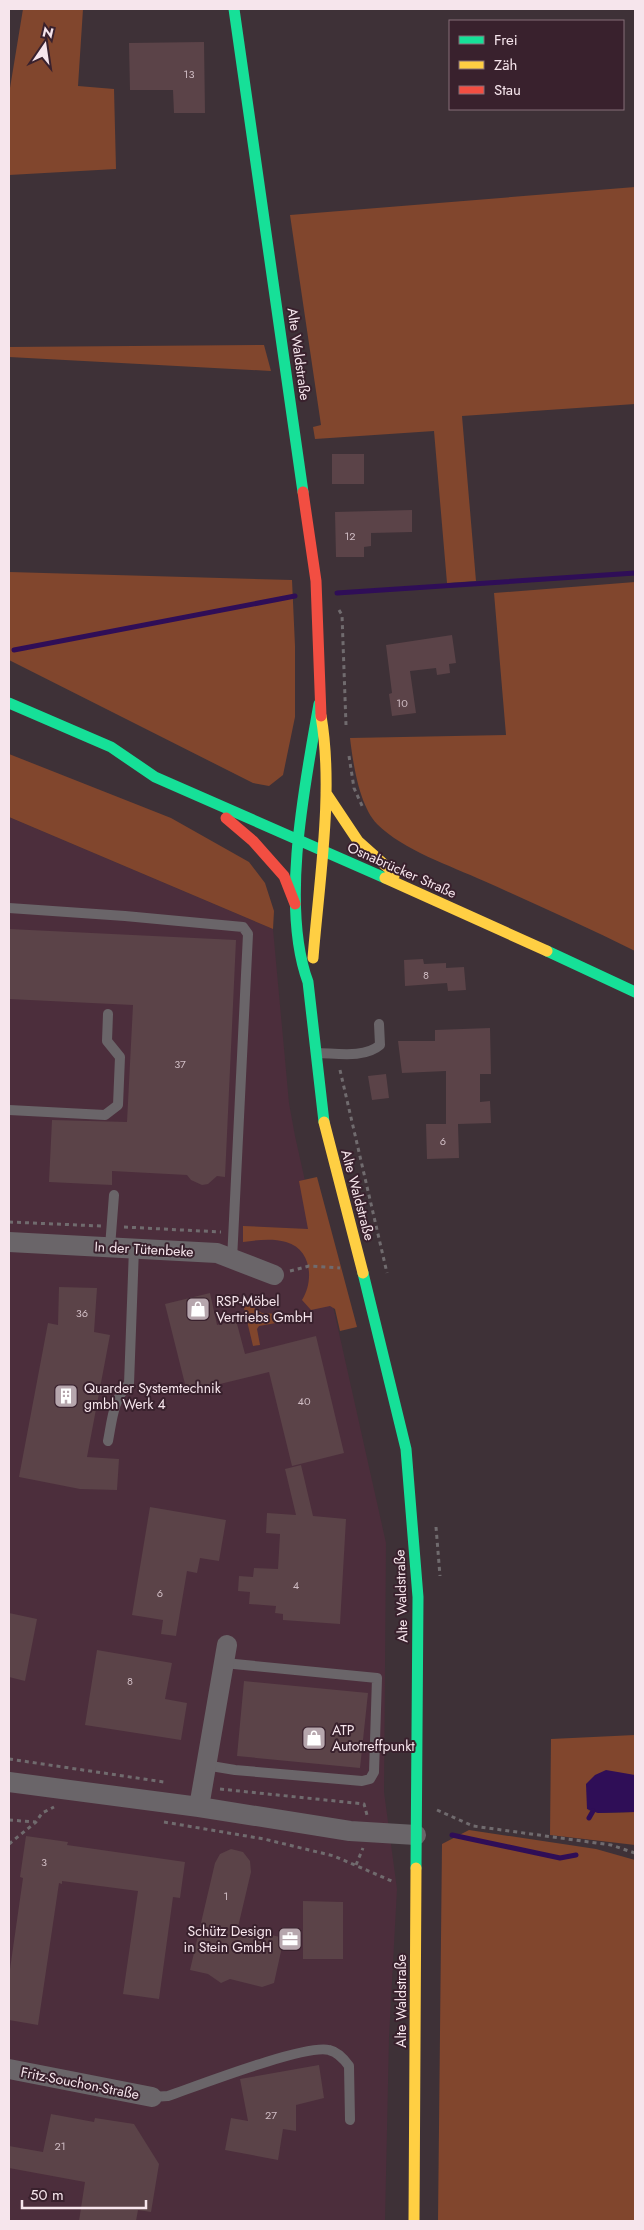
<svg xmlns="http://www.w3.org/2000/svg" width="644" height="2230" font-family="Jost,sans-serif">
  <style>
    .built { fill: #4c2e3c }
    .green { fill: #81462d }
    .water { fill: #2f0e57 }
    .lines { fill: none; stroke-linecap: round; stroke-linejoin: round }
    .stream { stroke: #2f0e57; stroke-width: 5 }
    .building { fill: #5b4348 }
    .path { stroke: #706b6e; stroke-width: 3; stroke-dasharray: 4 4; stroke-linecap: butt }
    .lane { stroke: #6a6569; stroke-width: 10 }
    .street { stroke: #6a6569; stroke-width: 20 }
    .fast { stroke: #16e098; stroke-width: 11 }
    .slow { stroke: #ffcf43; stroke-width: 11 }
    .jam { stroke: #f24e42; stroke-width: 11 }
    .labels { text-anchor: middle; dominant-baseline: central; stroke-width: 4; stroke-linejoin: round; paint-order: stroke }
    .number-label { font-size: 11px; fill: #cfbcc3 }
    .street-label { font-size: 14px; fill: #f6e5ec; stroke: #39212d }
    .poi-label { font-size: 14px; fill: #f6e5ec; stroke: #39212d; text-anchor: start }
  </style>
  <rect width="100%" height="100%" fill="#3e3137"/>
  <!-- built -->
  <path class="built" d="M9 817 273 929 289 1103 295 1136 386 1543 384 1792 397 1889 389 2037 385 2221H9Z"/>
  <!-- green -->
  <path class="green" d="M23 9H83L78 86 114 89 116 169 9 175V94Z
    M635 187V404L462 416 476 581 447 583 434 431 315 439 313 427 321 425 290 215Z
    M264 345 271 371 9 357V347Z
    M9 572 292 580 295 646V717L283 775 269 786 253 783 9 660Z
    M635 582V951C585 926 535 904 484 881 451 866 403 850 377 824 359 805 353 763 350 738L506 735 494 593Z
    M9 754 171 818 249 862 265 883 274 911 273 929 9 817Z
    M317 1177 357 1327 340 1331 335 1309 330 1306 311 1310 302 1300C314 1281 312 1249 286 1242 272 1238 258 1240 243 1242V1226L308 1229 299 1181Z
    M246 1303 262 1313 277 1314 276 1323 259 1326 257 1329 260 1345 253 1346 243 1304Z
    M635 1735V1775H631L588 1810 599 1813 635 1812V1845L550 1835 551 1739Z
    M469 1830 596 1849 635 1860V2221H438L442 1844Z"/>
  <!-- water -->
  <path class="water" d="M606 1770 635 1775V1812L598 1813 587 1809 586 1784 595 1775Z"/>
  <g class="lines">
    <!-- stream -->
    <path class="stream" d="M337 593 635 573
      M14 650 295 596
      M589 1818 593 1811
      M452 1835 560 1858 576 1855"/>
  </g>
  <!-- building -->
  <path class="building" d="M204 42 205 113H174L173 90H130L129 43Z
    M332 454H364V484H332Z
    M412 510V532L371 533V546L364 547V557H336L335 512Z
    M452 635 456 663 449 664 450 673 437 675 436 668 410 671 416 713 392 716 389 694 392 693 386 645Z
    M9 929 236 940 225 1177 217 1176 208 1184 202 1185 191 1180 187 1175 112 1171V1185L49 1182 52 1120 127 1122 133 1005 9 999Z
    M423 959 424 964 446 963V968L464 967 466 990 448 991 447 983 405 986 404 960Z
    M490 1028 491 1074H480V1102L490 1101 491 1123 458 1124 459 1158 427 1159 426 1124H446V1071L402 1073 398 1041H435V1030Z
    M386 1074 389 1098 372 1100 368 1076Z
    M59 1287 97 1288 94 1332 110 1335 87 1457 119 1459 117 1490 80 1489 19 1477 48 1323 58 1325Z
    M210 1293 217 1325 236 1320 245 1354 316 1336 344 1453 292 1466 269 1372 187 1392 165 1304Z
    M301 1465 313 1516 346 1519 340 1624 283 1620V1614L275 1613 276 1606 249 1604 250 1592 238 1591 239 1576 253 1577 254 1568 278 1569 280 1534 266 1533 267 1513 296 1515 285 1469Z
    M150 1507 226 1520 219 1561 200 1558 197 1573 187 1571 176 1636 161 1634 163 1620 132 1615Z
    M9 1613 37 1619 25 1681 9 1677Z
    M97 1650 172 1663 165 1699 187 1703 181 1740 85 1725Z
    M244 1681 368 1693 360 1768 237 1756Z
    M26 1836 68 1842 67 1845 185 1862 180 1898 173 1897 159 1999 123 1994 138 1891 62 1881V1884L59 1883 38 2025 9 2020V1976L23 1878 20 1877Z
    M231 1849 243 1852 250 1861 251 1872 238 1927 284 1938 274 1983 262 1987 230 1979 221 1983 208 1974 190 1970 215 1863 220 1854Z
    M303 1901 343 1902V1959H303Z
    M319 2065 324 2098 296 2105V2131L283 2129 278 2160 225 2150 231 2118 248 2121 240 2079Z
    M51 2114 94 2122 95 2118 134 2124 159 2164 151 2212 138 2210 136 2221H79L85 2182 9 2168V2146L43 2152Z"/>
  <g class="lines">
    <!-- path -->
    <path class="path" d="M339 610 342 615 346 725
      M349 756 354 788 363 808
      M340 1070 387 1273
      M9 1222 101 1226
      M124 1227 221 1232
      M290 1271 309 1266 340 1268
      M436 1527 440 1576
      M9 1759 164 1782
      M220 1789 364 1804 367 1815
      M437 1810 473 1826 611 1845 635 1853
      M9 1820 36 1822 42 1813 54 1807
      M164 1822 264 1839 334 1856 394 1882
      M9 1844 36 1822
      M356 1865 363 1848"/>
    <!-- lane -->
    <path class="lane" d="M9 908 125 916 243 927 248 934 232 1260
      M316 1053C335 1053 364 1059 380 1045L379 1024
      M9 1110 105 1115 118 1105 120 1057 107 1041 108 1014
      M110 1247 114 1195
      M108 1441C112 1421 113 1398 129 1384L134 1248
      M205 1765 235 1770 362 1781 370 1779 374 1772 377 1678 224 1663
      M152 2097 168 2096C197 2086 305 2044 329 2050 338 2052 344 2059 349 2066L350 2120"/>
    <!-- street -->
    <path class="street" d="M9 1242 217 1253 274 1275
      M9 1782 199 1807 350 1831 416 1835
      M199 1807 227 1645
      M9 2069 152 2097"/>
    <!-- fast -->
    <path class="fast" d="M234 9 303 492
      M9 703 111 747 155 777 385 878
      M319 704C305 783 280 906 308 982L324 1122
      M547 951 635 992
      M363 1273 406 1449 418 1597 416 1868"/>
    <!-- slow -->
    <path class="slow" d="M326 793 358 841 395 874
      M385 878 547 951
      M313 958C319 882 334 791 321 716
      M324 1122 363 1273
      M414 2221 416 1868"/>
    <!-- jam -->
    <path class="jam" d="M303 492 316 581 321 716
      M226 818 253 841 284 876 295 904"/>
  </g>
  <!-- icons -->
  <defs>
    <g id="shop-square" transform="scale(1.25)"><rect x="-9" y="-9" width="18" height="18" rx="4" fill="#b6a6ad" stroke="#39212d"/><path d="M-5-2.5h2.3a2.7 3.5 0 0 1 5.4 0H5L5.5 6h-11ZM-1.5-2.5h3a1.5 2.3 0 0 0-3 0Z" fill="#fff"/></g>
    <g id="building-square" transform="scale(1.25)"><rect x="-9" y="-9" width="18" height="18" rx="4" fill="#b6a6ad" stroke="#39212d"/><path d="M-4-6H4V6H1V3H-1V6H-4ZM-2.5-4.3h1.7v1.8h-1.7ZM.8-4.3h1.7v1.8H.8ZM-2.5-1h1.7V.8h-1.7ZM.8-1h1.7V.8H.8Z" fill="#fff"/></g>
    <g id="office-square" transform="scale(1.25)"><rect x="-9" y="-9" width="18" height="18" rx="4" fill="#b6a6ad" stroke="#39212d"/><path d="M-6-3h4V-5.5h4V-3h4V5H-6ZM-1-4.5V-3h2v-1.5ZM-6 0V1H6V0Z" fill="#fff"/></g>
  </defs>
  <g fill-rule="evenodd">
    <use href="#shop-square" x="198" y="1309"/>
    <use href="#building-square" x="66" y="1396"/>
    <use href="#shop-square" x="314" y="1738"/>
    <use href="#office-square" x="290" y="1939"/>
  </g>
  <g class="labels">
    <!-- number labels -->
    <g class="number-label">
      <text x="189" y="74">13</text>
      <text x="350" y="536">12</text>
      <text x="402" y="703">10</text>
      <text x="426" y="975">8</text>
      <text x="180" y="1064">37</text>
      <text x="443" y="1141">6</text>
      <text x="82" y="1313">36</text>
      <text x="304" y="1401">40</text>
      <text x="296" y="1585">4</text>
      <text x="160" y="1593">6</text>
      <text x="130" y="1681">8</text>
      <text x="44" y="1862">3</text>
      <text x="226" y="1896">1</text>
      <text x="271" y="2115">27</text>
      <text x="60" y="2146">21</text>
    </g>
    <!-- street labels -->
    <g class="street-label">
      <text transform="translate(299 354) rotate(82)">Alte Waldstraße</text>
      <text transform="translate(402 870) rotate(24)">Osnabrücker Straße</text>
      <text transform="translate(358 1195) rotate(75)">Alte Waldstraße</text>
      <text transform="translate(144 1249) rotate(3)">In der Tütenbeke</text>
      <text transform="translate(401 1596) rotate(-92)">Alte Waldstraße</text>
      <text transform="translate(401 2001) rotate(-90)">Alte Waldstraße</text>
      <text transform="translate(80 2083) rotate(11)">Fritz-Souchon-Straße</text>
    </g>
    <!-- poi labels -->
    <g class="poi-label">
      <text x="216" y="1301">RSP-Möbel<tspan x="216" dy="16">Vertriebs GmbH</tspan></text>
      <text x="84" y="1388">Quarder Systemtechnik<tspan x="84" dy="16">gmbh Werk 4</tspan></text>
      <text x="332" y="1730">ATP<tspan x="332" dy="16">Autotreffpunkt</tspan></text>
      <text x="272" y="1931" text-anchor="end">Schütz Design<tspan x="272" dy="16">in Stein GmbH</tspan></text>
    </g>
  </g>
  <!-- border -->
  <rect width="644" height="2230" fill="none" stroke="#f6e5ec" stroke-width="20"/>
  <!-- legend -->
  <rect x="449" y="20" width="175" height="90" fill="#39212d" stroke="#856f79"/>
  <rect x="459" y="36" width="25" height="8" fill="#16e098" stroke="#856f79"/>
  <text x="494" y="45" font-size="15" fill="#f6e5ec">Frei</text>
  <rect x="459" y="61" width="25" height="8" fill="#ffcf43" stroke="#856f79"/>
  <text x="494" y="70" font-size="15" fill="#f6e5ec">Zäh</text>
  <rect x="459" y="86" width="25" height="8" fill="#f24e42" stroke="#856f79"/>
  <text x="494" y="95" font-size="15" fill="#f6e5ec">Stau</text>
  <!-- north arrow -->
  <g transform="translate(45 45) rotate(13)" stroke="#39212d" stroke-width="4" paint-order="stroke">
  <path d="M0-4L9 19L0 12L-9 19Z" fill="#f6e5ec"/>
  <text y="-8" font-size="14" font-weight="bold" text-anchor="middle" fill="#f6e5ec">N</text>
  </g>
  <!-- scale -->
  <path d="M22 2200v8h124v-8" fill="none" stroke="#f6e5ec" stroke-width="2.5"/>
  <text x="30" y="2200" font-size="15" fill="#f6e5ec" stroke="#39212d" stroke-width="4" paint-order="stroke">50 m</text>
</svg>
